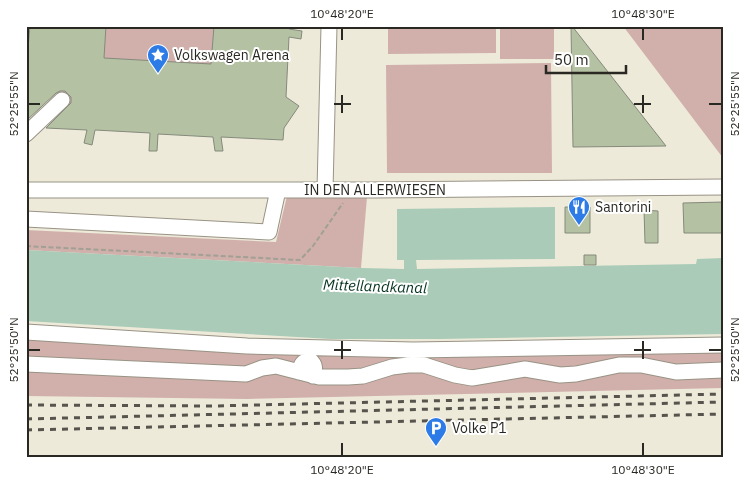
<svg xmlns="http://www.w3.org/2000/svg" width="749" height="483" font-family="'IBM Plex Sans',sans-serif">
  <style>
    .green { fill: #d1b0ac }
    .water { fill: #aacbb7 }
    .building { fill: #b4c1a2; stroke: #858a7d }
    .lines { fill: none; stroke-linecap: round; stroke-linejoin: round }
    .minor-casing { stroke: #989385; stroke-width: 17 }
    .path { stroke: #a29f93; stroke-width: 2; stroke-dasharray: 5 2.5; stroke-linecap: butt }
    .minor { stroke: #fff; stroke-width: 15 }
    .rail { stroke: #56544c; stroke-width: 3; stroke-dasharray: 6 6; stroke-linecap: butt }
    .ticks { fill: none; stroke: #292822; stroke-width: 2 }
    .labels { text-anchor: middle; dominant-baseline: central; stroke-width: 4; stroke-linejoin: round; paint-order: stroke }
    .poi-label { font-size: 14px; fill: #292822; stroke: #fff; text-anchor: start }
    .street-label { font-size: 14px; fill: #292822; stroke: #fff }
    .water-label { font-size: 15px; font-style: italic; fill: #04321e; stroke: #fff }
    .neatline { fill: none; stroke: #292822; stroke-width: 2 }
    .ticks-label { font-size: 12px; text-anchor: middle; fill: #292822 }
  </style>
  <rect width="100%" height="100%" fill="#eeeada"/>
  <!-- green -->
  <path class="green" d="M45 26H275L267 78 72 109 55 92Z
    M388 26H496V53L388 54Z
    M623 26H723V158Z
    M500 27H554V59H500Z
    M551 63 552 173H387L386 65Z
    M287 196 367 197 361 268 26 250V230L276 242Z
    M26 336 247 349 723 348V388L247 399 26 396Z"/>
  <!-- water -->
  <path class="water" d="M555 207V259L416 260 417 269 696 264 697 259 723 258V334L439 339H331L26 321V250L361 268 404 269V260H397V209Z"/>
  <!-- building -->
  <path class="building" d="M30 26H106L104 58 211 64 214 26H289V29L302 31 301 39 289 37 286 97 299 106 284 128 283 140 221 137 223 151H215L213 137 158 134 157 151H149L150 133 95 130 92 145 84 143 87 130 46 128 71 103V97L65 91H60L56 93 26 121 28 59H27Z
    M571 26H572L666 146 573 147Z
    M723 202V233H684L683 203Z
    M565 207H590V233H565Z
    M644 210 658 211V243H645Z
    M584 255H596V265H584Z"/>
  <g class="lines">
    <!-- minor casing -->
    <g class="minor-casing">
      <path id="minor" d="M26 134 62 100
        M26 190H373L723 187
        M325 190 329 26
        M26 219 269 232 278 190
        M26 332 247 346 413 350 723 345
        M26 364 246 374 262 368 276 366 319 377H348L363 376 392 367 408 365H424L455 375 472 378 525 369 560 375 576 374 619 365H641L676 372 723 370
        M299 372C301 365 302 361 310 360 316 365 315 369 313 376"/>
    </g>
    <!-- path -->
    <path class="path" d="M26 246 300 260 313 246 343 203"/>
    <!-- minor -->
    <use href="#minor" class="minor"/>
    <!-- rail -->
    <path class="rail" d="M26 405 213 406 723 394
      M26 419 723 402
      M26 430 723 414"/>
  </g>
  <!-- ticks -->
  <path class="ticks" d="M342 28V40M643 28V40M342 95V113M643 95V113M28 104H40M334 104H351M634 104H651M709 104H722M342 341V359M643 341V359M28 350H40M334 350H351M634 350H651M709 350H722M342 443V456M643 443V456"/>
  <!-- icons -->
  <defs>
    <g id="sight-pin" transform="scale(1.125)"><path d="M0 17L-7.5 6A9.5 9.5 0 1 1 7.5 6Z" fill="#2d7be7" stroke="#fff"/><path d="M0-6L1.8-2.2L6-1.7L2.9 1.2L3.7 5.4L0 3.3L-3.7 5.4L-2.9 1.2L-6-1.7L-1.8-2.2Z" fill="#fff"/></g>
    <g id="restaurant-pin" transform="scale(1.125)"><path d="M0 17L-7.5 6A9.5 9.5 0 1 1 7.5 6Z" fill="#2d7be7" stroke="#fff"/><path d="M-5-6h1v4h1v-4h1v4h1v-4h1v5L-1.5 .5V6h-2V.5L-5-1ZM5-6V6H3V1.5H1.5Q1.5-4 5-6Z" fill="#fff"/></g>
    <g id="parking-pin" transform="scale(1.125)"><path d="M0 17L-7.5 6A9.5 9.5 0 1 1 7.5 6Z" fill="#2d7be7" stroke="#fff"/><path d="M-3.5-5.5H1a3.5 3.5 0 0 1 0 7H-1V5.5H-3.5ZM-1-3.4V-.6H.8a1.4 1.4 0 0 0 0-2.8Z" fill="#fff"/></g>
  </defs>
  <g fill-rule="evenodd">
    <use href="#sight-pin" x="158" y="55"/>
    <use href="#restaurant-pin" x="579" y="207"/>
    <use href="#parking-pin" x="436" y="428"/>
  </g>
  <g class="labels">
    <!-- poi labels -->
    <g class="poi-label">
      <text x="174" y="55">Volkswagen Arena</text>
      <text x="595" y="207">Santorini</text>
      <text x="452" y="428">Volke P1</text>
    </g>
    <!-- street labels -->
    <g class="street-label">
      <text x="375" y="190">IN DEN ALLERWIESEN</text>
    </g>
    <!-- water labels -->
    <g class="water-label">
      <text transform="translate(375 286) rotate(2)">Mittellandkanal</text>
    </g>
  </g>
  <!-- border -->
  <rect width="749" height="483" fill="none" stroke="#ffffff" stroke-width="55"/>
  <!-- scale -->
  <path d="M546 65v8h80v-8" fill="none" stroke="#292822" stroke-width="2.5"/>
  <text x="554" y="65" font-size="15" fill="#292822" stroke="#ffffff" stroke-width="4" paint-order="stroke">50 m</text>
  <rect x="28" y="28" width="694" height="428" class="neatline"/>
  <g class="ticks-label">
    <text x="342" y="18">10°48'20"E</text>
    <text x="643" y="18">10°48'30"E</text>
    <text transform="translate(14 104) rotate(-90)" y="4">52°25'55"N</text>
    <text transform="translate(735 104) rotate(-90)" y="4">52°25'55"N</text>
    <text transform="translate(14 350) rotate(-90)" y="4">52°25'50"N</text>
    <text transform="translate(735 350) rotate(-90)" y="4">52°25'50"N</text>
    <text x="342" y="474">10°48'20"E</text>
    <text x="643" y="474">10°48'30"E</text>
  </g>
</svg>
